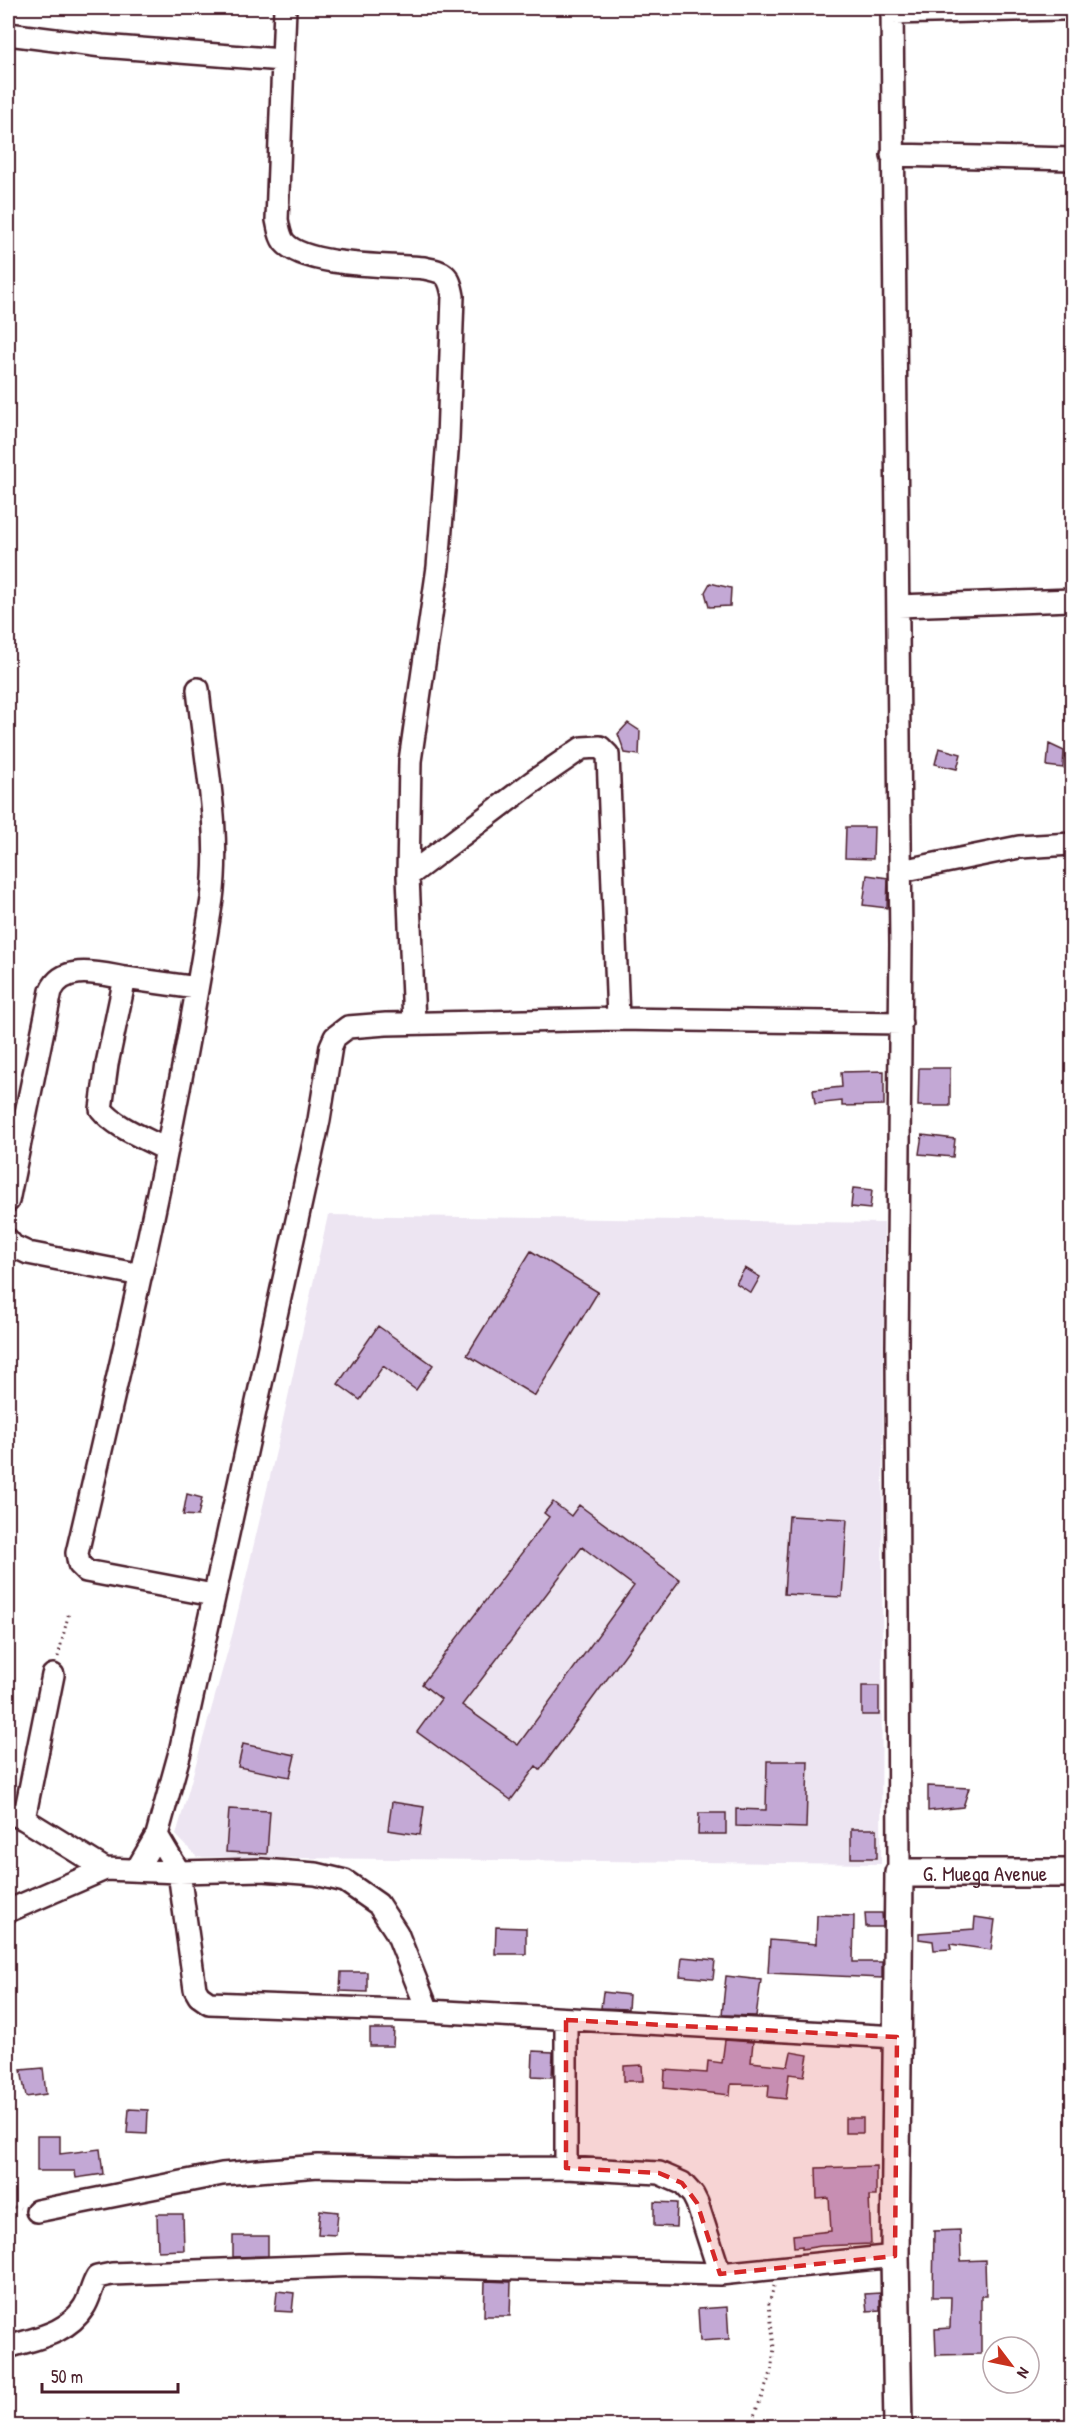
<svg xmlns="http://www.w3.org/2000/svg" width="1080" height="2434" font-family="'Patrick Hand',sans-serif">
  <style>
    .built { fill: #ede5f2 }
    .building { fill: #c3a8d5; stroke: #4a1f2b; stroke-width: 1.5; fill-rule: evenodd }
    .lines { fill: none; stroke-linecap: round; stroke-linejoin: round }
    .minor-casing { stroke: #4a1f2b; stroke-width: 26 }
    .tertiary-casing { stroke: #4a1f2b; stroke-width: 32 }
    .path { stroke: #4a1f2b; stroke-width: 3; stroke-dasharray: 1.5 4.5; stroke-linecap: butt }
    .minor { stroke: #fff; stroke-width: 21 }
    .tertiary { stroke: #fff; stroke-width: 27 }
    .marked { fill: #d62828; fill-opacity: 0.2; stroke: #d62828; stroke-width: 4.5; stroke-dasharray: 12 8; stroke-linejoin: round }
    .labels { text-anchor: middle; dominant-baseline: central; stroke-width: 4.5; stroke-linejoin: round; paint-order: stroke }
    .street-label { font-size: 21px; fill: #4a1f2b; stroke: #fff }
  </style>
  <rect width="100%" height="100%" fill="#fff"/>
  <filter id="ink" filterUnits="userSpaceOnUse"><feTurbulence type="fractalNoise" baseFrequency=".0167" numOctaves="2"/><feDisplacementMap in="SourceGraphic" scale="12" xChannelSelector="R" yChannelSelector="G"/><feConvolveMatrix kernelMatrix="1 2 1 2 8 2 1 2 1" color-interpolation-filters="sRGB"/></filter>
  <g filter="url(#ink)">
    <!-- built -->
    <path class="built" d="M328 1215 884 1223 881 1864 197 1857 176 1835 233 1632 277 1447Z"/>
    <!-- building -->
    <path class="building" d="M710 583 731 588 730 606 709 607 705 592Z
      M628 723 640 731 639 755 625 753 618 734Z
      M1049 744 1064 751 1063 768 1047 766Z
      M939 748 961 754 957 769 935 764Z
      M846 827H874L873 859 845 858Z
      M867 875 888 878 887 908 863 905Z
      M919 1068H950V1106H918Z
      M884 1071V1105L842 1106V1101L815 1104 813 1090 842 1087 841 1072Z
      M922 1135 955 1139 953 1157 919 1154Z
      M853 1188 872 1190 870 1209 851 1207Z
      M531 1251 598 1292 535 1396 467 1355Z
      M745 1268 760 1277 751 1293 736 1283Z
      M378 1326 433 1365 416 1390 383 1366 360 1400 338 1384Z
      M187 1494 202 1498 198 1516 183 1515Z
      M553 1502 571 1516 579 1505 680 1580 540 1770 536 1766 511 1800 417 1732 441 1699 422 1684 549 1517 544 1513ZM582 1547 634 1586 518 1745 462 1705Z
      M789 1516 847 1519 842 1597 784 1594Z
      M862 1686H879V1715H862Z
      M243 1744 295 1755 290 1777 238 1767Z
      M767 1761H808L806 1828 736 1826V1809L766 1810Z
      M928 1786 969 1788 963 1807 928 1811Z
      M392 1802 424 1807 420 1835 388 1830Z
      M229 1809 270 1811 267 1854 226 1852Z
      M699 1813H726V1834H698Z
      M851 1829H877V1858H851Z
      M865 1913H882L883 1927H866Z
      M817 1915 854 1916 853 1962H882V1978L768 1973 770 1940 816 1944Z
      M975 1917 995 1920 991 1950 950 1944 951 1949 934 1950 933 1941 919 1939V1933L974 1929Z
      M496 1927 526 1928V1954H495Z
      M682 1957 715 1960 713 1979 680 1976Z
      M341 1972H367V1992L340 1991Z
      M726 1976 761 1980 756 2016 722 2015Z
      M603 1992 629 1995 628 2009 601 2008Z
      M370 2029H394L393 2046H370Z
      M725 2040 753 2042 751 2062 788 2066 791 2052 808 2055 804 2076 789 2074 786 2099 768 2097 769 2085 731 2084 730 2095 664 2088 665 2070 707 2073 708 2061 722 2063Z
      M533 2051 553 2052 552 2077 532 2076Z
      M642 2065 643 2081H624V2066Z
      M43 2068 46 2094 26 2097 21 2070Z
      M129 2109 148 2110 147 2134 127 2133Z
      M845 2118H863V2133H845Z
      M37 2136H60V2154L100 2149 103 2174 76 2178 75 2171H37Z
      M876 2166V2196H869L871 2244 821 2246 802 2249V2246L794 2247 793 2235 831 2231 829 2198 817 2199 816 2168Z
      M654 2202 677 2203 676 2227 654 2226Z
      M320 2210 338 2212 336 2235 318 2234Z
      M157 2214H183L184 2250 158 2251Z
      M960 2230 961 2261 985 2260 986 2296H981V2354L936 2355 935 2329 950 2328 951 2297H933L934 2231Z
      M233 2236H268V2256L233 2257Z
      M485 2281 511 2282 510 2316H484Z
      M277 2291 294 2293 292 2312 275 2311Z
      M880 2293V2310L867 2311 865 2294Z
      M727 2307 729 2339 700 2341 698 2309Z"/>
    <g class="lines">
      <!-- minor casing -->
      <g class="minor-casing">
        <path id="minor" d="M285 8 277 220C279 228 279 235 284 242 305 267 392 265 424 268 445 272 449 274 453 296L448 439 438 567 410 761 408 876 414 1023
          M892 8 901 944 897 1347 899 1873
          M892 13 1062 9
          M8 34 102 46 282 60
          M892 155 1072 159
          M898 606 1072 600
          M198 689C205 759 221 829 212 899 178 1119 128 1336 77 1553L79 1564 86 1571 213 1595
          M901 871 1019 847 1072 844
          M408 876 531 783 582 748 600 747 608 755 618 1019
          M167 1150C146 1138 117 1129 101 1109L107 1064 125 978 197 988
          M8 1201 51 991C63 963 101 974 125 978
          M8 1240 13 1246 28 1253 141 1275
          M8 1812 24 1819 105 1869
          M24 1819 53 1675
          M157 1835 179 1872 195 1989 199 1996 209 2003 428 2011
          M137 1869 157 1835 180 1752 319 1120 331 1046 335 1037 348 1027 386 1024 618 1019 901 1023
          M8 1911 105 1869 179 1872 262 1870 316 1874 345 1881 378 1904 397 1933 428 2011 897 2037
          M566 2020V2168
          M37 2211 222 2174 318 2166 456 2169 566 2168 659 2173 682 2183 693 2195 697 2203 720 2274 895 2256
          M8 2347C36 2338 67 2334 84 2307 90 2298 91 2287 97 2277L112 2274 359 2265 720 2274"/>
      </g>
      <!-- tertiary casing -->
      <g class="tertiary-casing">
        <g id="tertiary">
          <path id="s1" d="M898 2426 895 2256 899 1873H1072"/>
        </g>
      </g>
      <!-- path -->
      <path class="path" d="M58 1657 69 1612
        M8 2206 20 2208
        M750 2426 771 2373 774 2348 769 2304 774 2286"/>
      <!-- minor -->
      <use href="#minor" class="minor"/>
      <!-- tertiary -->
      <use href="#tertiary" class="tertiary"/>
    </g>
  </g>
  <!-- marked area -->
  <path class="marked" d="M566 2020 897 2037 895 2256 720 2274 697 2203 682 2183 659 2173 566 2168Z"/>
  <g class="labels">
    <!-- street labels -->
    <g class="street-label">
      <text stroke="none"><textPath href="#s1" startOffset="639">G. Muega Avenue</textPath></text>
    </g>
  </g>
  <!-- margin -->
  <rect width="1080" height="2434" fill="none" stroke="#fff" stroke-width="30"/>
  <rect x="15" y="15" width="1050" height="2404" fill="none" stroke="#4a1f2b" stroke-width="2" filter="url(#ink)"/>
  <!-- north arrow -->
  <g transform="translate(1011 2365) rotate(122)"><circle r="28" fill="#ffffff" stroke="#b7a5aa" stroke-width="1.5"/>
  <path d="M0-4.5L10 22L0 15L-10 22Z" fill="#c8321e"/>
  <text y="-9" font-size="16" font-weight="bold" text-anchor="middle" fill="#4a1f2b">N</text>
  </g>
  <!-- scale -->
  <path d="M42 2383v9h136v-9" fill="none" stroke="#4a1f2b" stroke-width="3"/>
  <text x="51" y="2383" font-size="18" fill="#4a1f2b" stroke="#ffffff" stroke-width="4.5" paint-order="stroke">50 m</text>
</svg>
